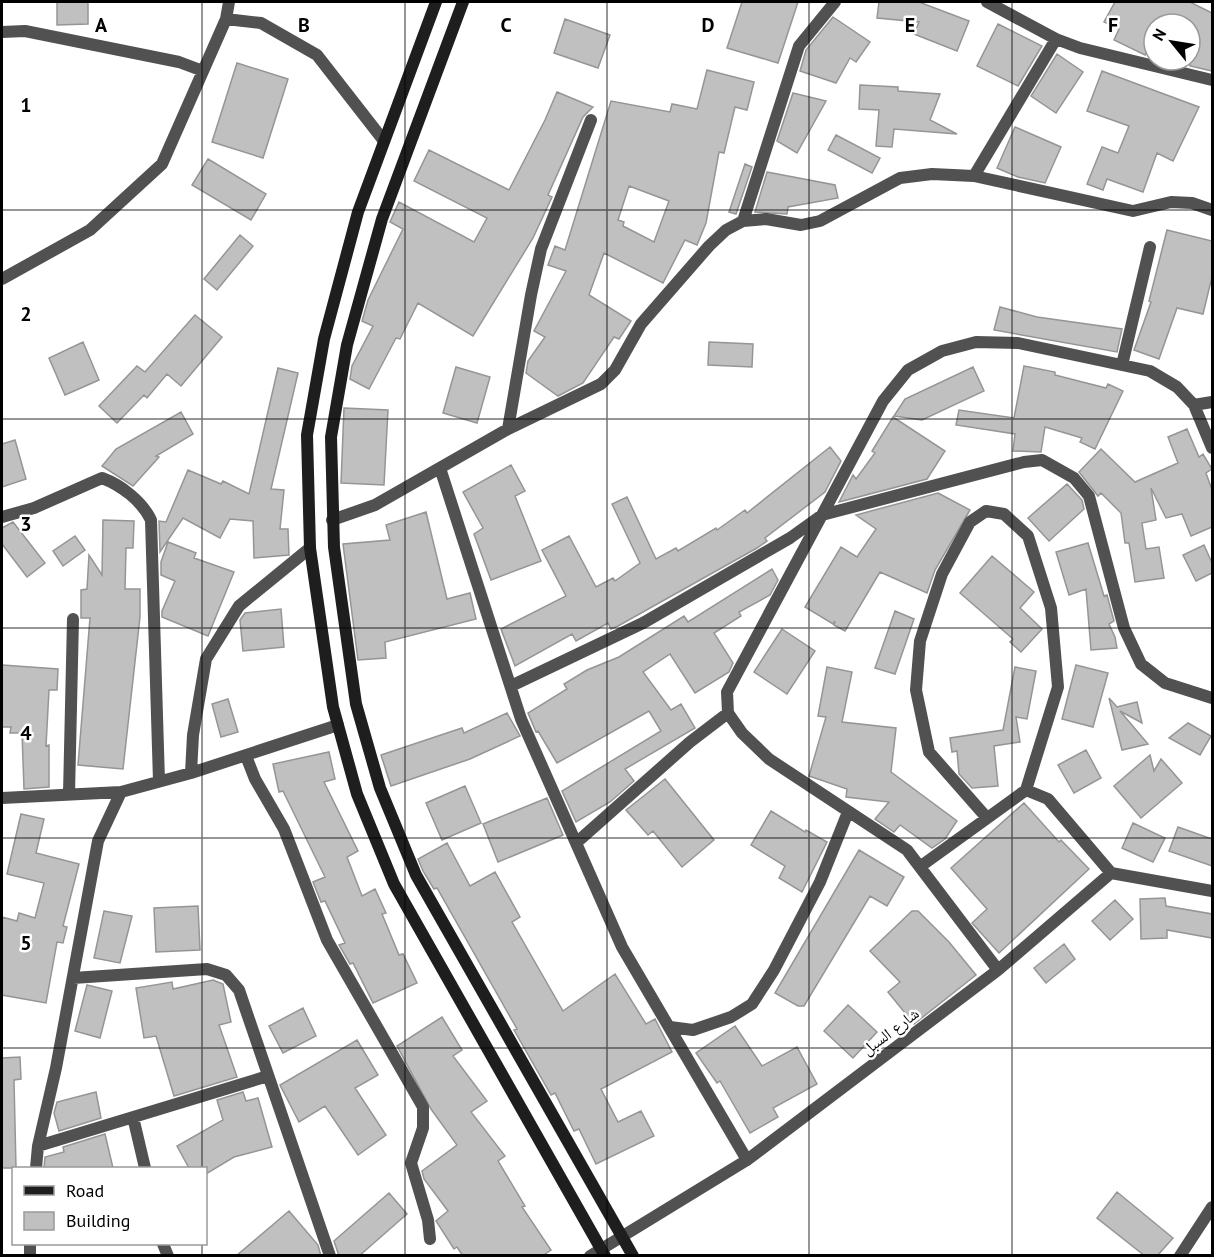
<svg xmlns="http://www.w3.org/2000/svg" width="1214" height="1257" font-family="'PT Sans','Noto Naskh Arabic',sans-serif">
	<rect width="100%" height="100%" fill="#fff"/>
	<!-- building -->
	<path fill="#c0c0c0" stroke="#959595" stroke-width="1.5" fill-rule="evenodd" d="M57,2H88V24L57,25Z
		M742,2H798L778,63L727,48Z
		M879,2H919L969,21L957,51L914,34L919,22L877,18Z
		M1115,2H1190L1212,13V71L1190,66V24H1154V38L1145,55L1114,40L1119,29L1104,22Z
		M833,17L870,42L856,62L850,58L836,83L800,71L806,50Z
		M565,19L610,35L598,68L554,53Z
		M998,24L1042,46L1018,86L977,66Z
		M1057,54L1083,72L1056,113L1031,96Z
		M237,63L288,79L263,158L212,142Z
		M707,70L754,82L747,110L735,107L724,153L719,152L706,223L697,245L685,240L663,283L604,253L589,295L631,321L619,339L614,337L583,383L558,396L526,373L528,361L545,337L534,331L566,271L548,265L555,246L565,250L611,101L670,112L672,104L697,109ZM629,186L669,201L654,242L623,226L624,222L618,220Z
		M1102,71L1199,107L1173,161L1157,153L1143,192L1107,179L1103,190L1087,184L1102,147L1118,153L1129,126L1087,111Z
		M860,85L898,87V91L940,94L930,120L957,134L894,129L892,147L876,146L879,110L859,109Z
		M557,92L593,107L583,117L548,195L552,197L533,238L473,336L418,303L400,339L396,338L369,389L350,379L352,366L373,326L362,321L368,300L403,229L390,222L399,202L474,242L487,218L414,181L429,150L509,190L545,120Z
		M793,93L826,101L797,153L777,141Z
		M1015,127L1061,147L1045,183L1018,177L997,168Z
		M836,135L880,158L872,173L828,150Z
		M208,159L266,194L251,220L192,185Z
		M745,164L752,167L736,214L729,212Z
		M767,172L835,185L838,198L788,207L787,214L755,212Z
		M1167,230L1212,241V277L1203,314L1177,308L1159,359L1134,350L1151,302L1149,301Z
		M240,235L253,246L217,290L204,279Z
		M1000,307L1037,317L1122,329L1117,352L994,330Z
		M195,315L222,337L181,386L167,374L147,398L144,395L117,423L99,406L137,366L145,372Z
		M83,342L99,380L65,395L49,358Z
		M709,342L753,344L752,367L708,365Z
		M1024,366L1055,372V375L1106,388L1108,384L1123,391L1095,449L1080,442L1082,438L1045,427L1041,452L1013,451L1015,434L956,425L959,410L1014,418Z
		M456,367L490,377L477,423L443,413Z
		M973,367L984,391L922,420L894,416L905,399Z
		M278,368L298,373L271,489L284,490L280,529H288L289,555L254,558L253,521L230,519L220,538L183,518L160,552L159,521L166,522L188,470L221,484L223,481L249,494Z
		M344,408L388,410L384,485L341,483Z
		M181,412L193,434L156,456L159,457L133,486L102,466L116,449Z
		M893,417L945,451L927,479L839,502L853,475L856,479L875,453L872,451Z
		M1187,429L1199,457L1203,454L1212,469L1206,473L1212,490V527L1191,536L1182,514L1166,518L1151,488L1156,520L1142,523L1146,549L1159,547L1164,578L1135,582L1129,543H1125L1121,513L1101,493L1098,496L1079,472L1101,449L1135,482L1178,463L1168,437Z
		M15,440L26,479L2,487V444Z
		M830,447L841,461L825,492L765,538L767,541L757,548L618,626L611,629L608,623L576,641L572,634L515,666L501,629L566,596L542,550L569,536L596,587L613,578L615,581L640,563L612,504L627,497L656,559L676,548L678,551L716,528L717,530L745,510L747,513Z
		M511,465L525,491L515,496L541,561L491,580L474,534L483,528L463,492Z
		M1067,484L1082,500L1084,509L1049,541L1028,518Z
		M938,493L970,510L935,570L927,593L880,572L845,631L834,625L835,621L833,624L805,607L841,547L857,557L876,529L856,515Z
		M426,512L447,599L470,593L476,619L385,642L386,658L358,660L343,544L390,540L386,525Z
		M103,520L134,521L133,548H126L125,589H140V617L123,769L78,765L90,618H81V590L87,589L89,555L102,575Z
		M13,522L45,563L27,577L2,544V528Z
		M75,536L85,550L63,566L53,551Z
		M168,542L196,553L194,558L234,572L208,636L162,617V611L175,581L161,575V562Z
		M1088,543L1104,596L1107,595L1114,621L1109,624L1115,637L1117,648L1091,650L1086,589L1069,595L1056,552Z
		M1204,545L1212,563V573L1196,581L1183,555Z
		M992,556L1034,592L1020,608L1042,629L1021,652L1010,642L1013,639L960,593Z
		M772,569L778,580L770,595L739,612L741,616L714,633L733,663L729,672L695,693L670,654L643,672L671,710L681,704L695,728L625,769L634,781L610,802L576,822L562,791L661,731L649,711L557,763L538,731L536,732L528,713L567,689L564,684L587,670L619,657L684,616L688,622Z
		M281,609L284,647L243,651L240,620L245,613Z
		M895,611L914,619L895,674L875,668Z
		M782,629L815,651L787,694L754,672Z
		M2,665L58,669L57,690H49L46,746L49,745V787L24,789L22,733H10L11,727H2Z
		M1076,665L1108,673L1093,727L1062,719Z
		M827,667L852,672L842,722L896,728L891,772L957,821L945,839L932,848L900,825L894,832L875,819L889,802L846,797L847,789L809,776L826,717L818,716Z
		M1015,667L1036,671L1027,719L1016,717L1020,742L994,746L998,786L972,788L959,774L957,751L952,752L950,738L1003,730Z
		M1109,698L1117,707L1137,702L1142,723L1120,711L1148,744L1122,750Z
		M228,699L238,732L221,737L212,704Z
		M507,713L520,736L470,759L391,786L381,755L462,728L464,733Z
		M1188,723L1211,736L1200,755L1169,738Z
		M1086,750L1101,778L1074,793L1058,765Z
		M329,752L335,779L324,782L358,851L347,857L362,896L375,889L386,913L382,914L399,955L403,954L417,983L373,1003L353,963L350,964L339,945L345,943L325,901L321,902L313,882L325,877L283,791L279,792L273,764Z
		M1150,755L1154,771L1161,759L1182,783L1141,818L1114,786Z
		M665,779L714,840L682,867L653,831L648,835L626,810Z
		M465,786L481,823L442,840L426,803Z
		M547,798L563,835L498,862L483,824Z
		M1024,803L1059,842L1061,840L1089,869L999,953L972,923L987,909L951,868Z
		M771,811L805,832L806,830L827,842L802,892L779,878L785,866L751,845Z
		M21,814L44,819L36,853L79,864L63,926L67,927L63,943L57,942L46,1003L2,995V917L17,921L19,913L35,918L44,883L7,874Z
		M1133,823L1165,838L1153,862L1122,848Z
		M1178,827L1212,839V866L1169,851Z
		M447,843L470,886L495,872L520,917L512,922L563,1011L615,974L646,1024L655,1019L672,1052L601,1089L618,1122L641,1111L654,1136L596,1164L579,1129L574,1131L555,1093L551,1095L514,1030L517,1029L437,888L434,889L423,871L418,859Z
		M859,850L904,877L887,906L870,896L804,1006H798L775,993Z
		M1165,898L1166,906L1212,914V938L1167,930V938L1141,939L1140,899Z
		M1115,900L1133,919L1110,940L1092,921Z
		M198,906L200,950L156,952L154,908Z
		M104,911L132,916L120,963L94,958Z
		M912,911H918L949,942L976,975L914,1024L888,992L900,982L870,951Z
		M1064,944L1075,959L1046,983L1034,968Z
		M213,980L223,984L231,1022L219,1025L237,1077L174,1096L156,1036L144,1038L136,988L172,982L173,989Z
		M87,985L112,991L100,1038L75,1031Z
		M848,1005L877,1032L853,1058L824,1031Z
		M303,1008L316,1036L283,1053L269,1026Z
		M442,1017L462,1050L453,1056L487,1101L471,1112L505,1156L498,1161L525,1206L522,1207L551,1250L542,1256H463L457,1247L454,1249L436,1221L448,1211L424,1179L422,1171L457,1145L431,1109L397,1046Z
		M735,1026L762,1066L797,1047L817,1084L773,1108L778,1117L750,1133L720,1081L717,1083L696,1053Z
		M357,1040L378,1075L355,1088L386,1135L358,1155L325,1106L299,1122L280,1085Z
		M20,1057L21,1079L14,1080L16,1168H2V1058Z
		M96,1092L101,1118L59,1131L54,1113L57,1102Z
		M243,1092L246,1101L258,1098L272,1147L234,1157L206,1174V1168H189L177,1146L223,1120L217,1100Z
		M105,1134L113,1168H44L45,1157L64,1152L63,1147Z
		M1117,1192L1173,1238L1157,1256H1145L1097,1218Z
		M389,1193L407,1214L359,1256H339L334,1241Z
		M289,1211L318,1245L321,1256H236Z"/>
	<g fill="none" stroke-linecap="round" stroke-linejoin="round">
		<!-- minor -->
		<path stroke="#515151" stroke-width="12" d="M987,2L1056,39L1080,48L1212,80
			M226,19L261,23L317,55L384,141
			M2,32L25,31L179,62L203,71
			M974,176L1056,39
			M743,221L799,46L835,2
			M2,279L90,230L162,164L226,19L229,2
			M1122,365L1150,247
			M1194,405L1212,402
			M508,429L531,295L541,249L591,120
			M440,468L521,719L576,843L690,742L728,713
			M2,517L34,508L102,478C121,485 142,501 151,520L159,781
			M332,520L375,505L508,429L601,384L615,370L641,324L709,246L726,230L743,221L766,219L801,225L820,221L900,178L932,174L974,176L1133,211L1171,202L1192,203L1212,210
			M511,686L643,623L790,538L822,515L883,401L908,370L942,351L976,342L1018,343L1150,371L1177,387L1194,405L1212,448
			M246,756L255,779L284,829L327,940L423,1107V1128L411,1163L428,1220L430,1239
			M191,773L193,735L206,659L239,606L310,548
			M69,794L73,619
			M2,798L121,792L191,773L338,725
			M987,818L929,752L916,690L920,641L942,574L970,522L986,511L1004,514L1028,536L1051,608L1058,687L1026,790
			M576,843L622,947L747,1160
			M921,866L1026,790L1048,799L1111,873
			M998,970L907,850L769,759L742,733L728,713L727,692L822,515L1024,462L1042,460L1074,478L1089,496L1124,628L1141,664L1165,683L1212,698
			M73,978L207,969L226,975L239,990L330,1256
			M670,1027L693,1030L731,1017L752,1004L774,970L820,882L848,812
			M133,1117L145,1168
			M38,1146L268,1076
			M36,1168L38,1146L56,1068L98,841L121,792
			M163,1244L168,1256
			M30,1256V1244
			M590,1256L747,1160L998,970L1111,873L1212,891
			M1180,1256L1212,1207"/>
		<!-- secondary -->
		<path stroke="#1e1e1e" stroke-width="12" d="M436,2L358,212L324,339L307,435L310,548L333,707L357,794L394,884L605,1256
			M463,2L382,219L347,345L331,437L334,547L356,704L380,788L416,875L633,1256"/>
	</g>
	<!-- grid -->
	<path fill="none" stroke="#000" stroke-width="1.5" stroke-opacity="0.55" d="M202,2V1168M405,2V1256M607,2V1256M809,2V1256M1012,2V1256M2,210H1212M2,419H1212M2,628H1212M2,838H1212M2,1048H1212M202,1244V1256"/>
	<g text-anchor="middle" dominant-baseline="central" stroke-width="5" stroke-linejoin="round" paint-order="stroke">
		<!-- street labels -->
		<g font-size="16" fill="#000" stroke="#fff">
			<text transform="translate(890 1031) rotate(-37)">شارع السبل</text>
		</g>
	</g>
	<g font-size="20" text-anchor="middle" font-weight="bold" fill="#000" stroke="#fff" stroke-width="5" stroke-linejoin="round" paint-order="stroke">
		<text x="101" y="32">A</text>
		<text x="304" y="32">B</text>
		<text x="506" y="32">C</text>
		<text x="708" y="32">D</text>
		<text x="910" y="32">E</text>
		<text x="1113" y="32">F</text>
		<text x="26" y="112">1</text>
		<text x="26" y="321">2</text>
		<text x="26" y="531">3</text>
		<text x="26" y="740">4</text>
		<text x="26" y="950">5</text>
	</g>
	<!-- border -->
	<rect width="1214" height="1257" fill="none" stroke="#000000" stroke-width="6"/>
	<!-- legend -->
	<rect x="12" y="1167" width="195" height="78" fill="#ffffff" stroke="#999999" stroke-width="1.5"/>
	<rect x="24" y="1186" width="30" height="9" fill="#1e1e1e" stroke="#999999" stroke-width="1.5"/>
	<text x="66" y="1197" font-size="18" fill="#000000">Road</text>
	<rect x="24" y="1212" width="30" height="18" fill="#c0c0c0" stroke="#999999" stroke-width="1.5"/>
	<text x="66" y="1227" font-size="18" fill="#000000">Building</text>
	<!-- north arrow -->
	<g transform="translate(1172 42) rotate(300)"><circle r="28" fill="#ffffff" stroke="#999999" stroke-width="1.5"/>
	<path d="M0-4.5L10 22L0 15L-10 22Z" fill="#000000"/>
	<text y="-9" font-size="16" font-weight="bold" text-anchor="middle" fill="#000000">N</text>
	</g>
</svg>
